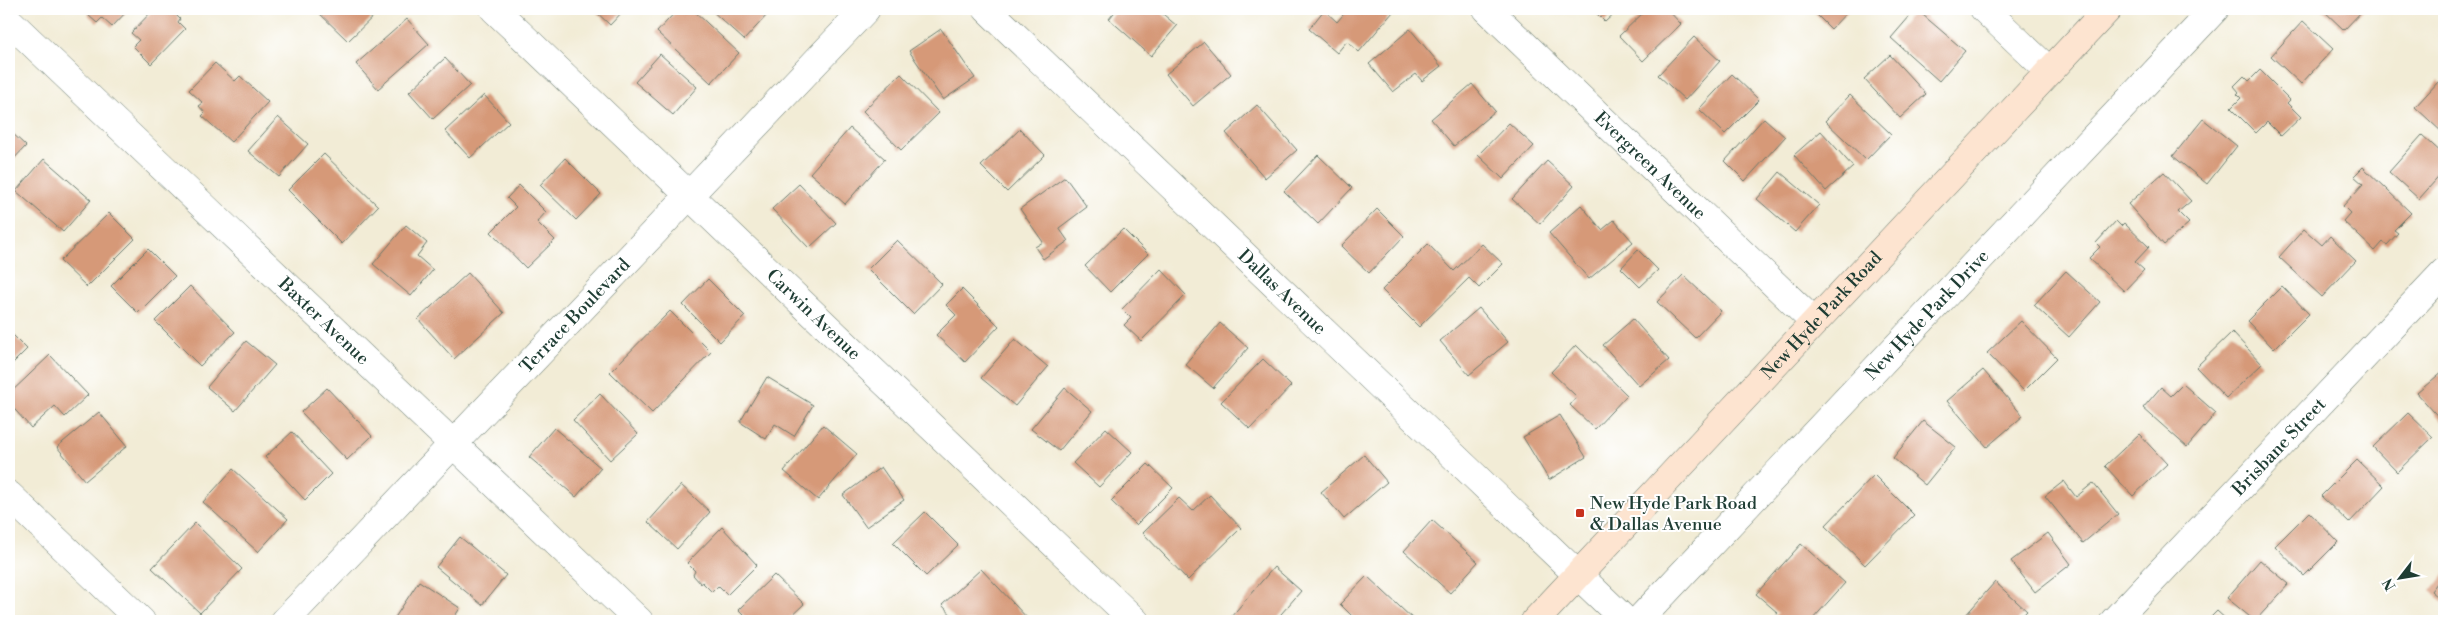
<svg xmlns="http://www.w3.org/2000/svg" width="2453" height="630" font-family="'Libre Bodoni',serif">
	<rect width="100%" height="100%" fill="#fff"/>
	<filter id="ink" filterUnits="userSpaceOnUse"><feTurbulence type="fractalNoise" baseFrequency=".02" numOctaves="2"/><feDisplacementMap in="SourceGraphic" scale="10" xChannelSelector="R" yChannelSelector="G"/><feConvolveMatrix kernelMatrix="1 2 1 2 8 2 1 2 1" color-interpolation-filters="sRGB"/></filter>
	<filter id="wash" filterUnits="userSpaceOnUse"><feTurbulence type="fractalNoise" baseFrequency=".0096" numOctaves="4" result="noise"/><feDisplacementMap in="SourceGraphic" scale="20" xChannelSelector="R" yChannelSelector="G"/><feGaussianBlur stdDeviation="1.12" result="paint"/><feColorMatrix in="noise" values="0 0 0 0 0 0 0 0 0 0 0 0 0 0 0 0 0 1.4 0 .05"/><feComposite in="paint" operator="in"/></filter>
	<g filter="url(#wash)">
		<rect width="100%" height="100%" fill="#f2ecd6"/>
		<g id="blocks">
			<!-- building -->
			<path fill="#d69978" d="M94,9H129L112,27L102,18L97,23L88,15Z
				M154,9H165L167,11L170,9L180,19L178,22L185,29L151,64L133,46L139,40L131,33Z
				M315,9H381L348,41Z
				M593,9H625L610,25Z
				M678,9H692L739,53L711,83L657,32Z
				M710,9H762L768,14L744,40Z
				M1117,9H1157L1177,26L1151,56L1109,19Z
				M1348,9H1389L1393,12L1359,52L1347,41L1337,53L1309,29L1324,10L1337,22Z
				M1592,9H1619L1605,22Z
				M1647,9H1667L1681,24L1643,61L1619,36Z
				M1811,9H1850L1831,29Z
				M1916,9L1965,51L1939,81L1891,38Z
				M2322,9H2364L2344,30Z
				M407,19L429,44L378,89L356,64Z
				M2303,21L2333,49L2301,84L2271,56Z
				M941,29L975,78L943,100L909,51Z
				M1410,29L1441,66L1422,81L1416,74L1393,92L1369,64Z
				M1694,37L1720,61L1685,100L1658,75Z
				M1204,42L1231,74L1193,106L1166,74Z
				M660,54L697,87L673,115L635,82Z
				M1890,55L1926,94L1900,118L1864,79Z
				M445,58L470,85L433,119L409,92Z
				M215,63L235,81L240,76L268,102L231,142L202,116L205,113L199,106L203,103L189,90Z
				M2260,70L2290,100L2287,103L2301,117L2281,136L2267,122L2256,133L2231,108L2241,98L2237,94L2239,92L2234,86L2244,76L2249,81Z
				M901,74L939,113L901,150L863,111Z
				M1732,74L1759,100L1725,134L1699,109Z
				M2439,81L2444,86V134L2415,107Z
				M1472,84L1495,111L1454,146L1431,119Z
				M484,95L509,122L470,158L445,131Z
				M1850,95L1891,134L1866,160L1825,121Z
				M1257,105L1297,150L1265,178L1226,133Z
				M278,117L308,144L279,177L248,151Z
				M1764,118L1785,137L1745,181L1725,161Z
				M2203,119L2237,146L2207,184L2173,156Z
				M1509,123L1534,146L1503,179L1478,155Z
				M850,128L885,159L845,204L810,173Z
				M1020,129L1045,155L1007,192L981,166Z
				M9,130L26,146L9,164Z
				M1821,131L1853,167L1826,191L1794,155Z
				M2422,135L2444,155V171L2419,199L2389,172Z
				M324,154L378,206L342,244L288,190Z
				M1318,155L1352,188L1318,224L1284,191Z
				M565,158L601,194L576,220L540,185Z
				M44,159L91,200L63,232L16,191Z
				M1547,161L1574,186L1540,224L1512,199Z
				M2363,167L2411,213L2394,230L2398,233L2387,245L2383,242L2375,251L2343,221L2350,213L2343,206L2363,184L2354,176Z
				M1780,172L1819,205L1795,232L1757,199Z
				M2164,172L2191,201L2178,212L2189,223L2164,245L2128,204Z
				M1065,177L1087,207L1059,228L1068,241L1043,259L1035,247L1043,242L1020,209Z
				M799,184L836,223L809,248L772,209Z
				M519,185L546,212L537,222L555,240L526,268L491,232L516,207L507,198Z
				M1581,205L1602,230L1614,220L1633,242L1589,279L1549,233Z
				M1377,209L1404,236L1369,273L1341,246Z
				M109,213L135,239L87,287L60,261Z
				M2116,221L2121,226L2124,223L2149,247L2135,262L2144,270L2124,291L2089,258L2100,247L2096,243Z
				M406,225L427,243L417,256L433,270L411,296L373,264Z
				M1123,229L1148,254L1110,292L1085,266Z
				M2304,229L2322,245L2330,236L2356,261L2322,297L2279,257Z
				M897,240L942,284L913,314L868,269Z
				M1428,244L1454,271L1482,244L1503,264L1479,288L1469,278L1419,327L1382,290Z
				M148,249L175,276L138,313L111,286Z
				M1638,250L1658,270L1640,287L1621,268Z
				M1161,269L1186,295L1141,341L1124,325L1131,318L1122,309Z
				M2066,271L2100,302L2069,337L2034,305Z
				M468,273L504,313L454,359L418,319Z
				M1683,275L1721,311L1695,338L1657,302Z
				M708,279L745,316L720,342L683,305Z
				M190,286L235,332L200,366L155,321Z
				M2282,286L2309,314L2274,349L2247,321Z
				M962,289L999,326L965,362L936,335L956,315L946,305Z
				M1479,308L1508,342L1469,375L1440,341Z
				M670,311L711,352L652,413L610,372Z
				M1633,319L1669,360L1639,386L1603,345Z
				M2021,321L2057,358L2024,391L1987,353Z
				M1220,323L1248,348L1213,388L1185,364Z
				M9,331L27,349L9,367Z
				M2232,332L2262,364L2226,398L2196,367Z
				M1015,339L1048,367L1015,406L981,378Z
				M246,341L275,365L235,411L207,387Z
				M1576,345L1627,395L1595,429L1570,405L1577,397L1551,372Z
				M50,355L88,395L65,417L55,406L31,428L9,403V394Z
				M1263,359L1291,386L1250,429L1221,402Z
				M1983,370L2023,416L1987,447L1947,401Z
				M2444,370V419L2442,421L2417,393Z
				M767,377L813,405L794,436L775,424L766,439L740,422Z
				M2183,384L2216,413L2187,447L2143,408L2161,387L2171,396Z
				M327,388L372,436L347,460L301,412Z
				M1065,388L1092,411L1059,451L1031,429Z
				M600,394L638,434L610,460L573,420Z
				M99,412L127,446L85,481L57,447Z
				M2408,413L2433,437L2397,472L2373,447Z
				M1560,415L1586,457L1549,480L1523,437Z
				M1923,421L1956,447L1925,485L1893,458Z
				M823,425L857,454L818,500L784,471Z
				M554,428L601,468L576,497L529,457Z
				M1106,428L1132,452L1099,487L1073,463Z
				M292,432L331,474L305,500L265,457Z
				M2139,434L2167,464L2133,496L2105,466Z
				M1364,455L1387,482L1344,519L1321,492Z
				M2357,460L2384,486L2349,523L2321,496Z
				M1148,464L1173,488L1136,525L1111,501Z
				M881,467L904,500L866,527L843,495Z
				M233,469L288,519L258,552L203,502Z
				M1874,475L1914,515L1865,565L1825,526Z
				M2064,481L2076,497L2093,483L2118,514L2083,543L2045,496Z
				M681,485L710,512L677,549L648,522Z
				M1210,495L1241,528L1188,580L1143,533L1179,498L1193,511Z
				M925,512L958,545L926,576L893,543Z
				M2309,512L2338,542L2304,576L2275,546Z
				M1432,520L1478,562L1450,593L1404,551Z
				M195,523L242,569L200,613L152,568Z
				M722,527L757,565L727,595L718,586L712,592L702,582L701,584L693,575L695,571L687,563Z
				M2048,533L2071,564L2035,592L2011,561Z
				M460,537L506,575L482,605L436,567Z
				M1801,544L1845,583L1811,621H1771L1778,613L1756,594Z
				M2260,560L2289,584L2255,621L2227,598Z
				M1274,567L1301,591L1275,621H1234L1230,618Z
				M981,569L1030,621H957L942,605Z
				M2444,574V602L2431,591Z
				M774,575L804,604L786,621H749L738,610Z
				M1367,576L1415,621H1357L1340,604Z
				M419,581L460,608L452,621L394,619Z
				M1995,582L2027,611L2017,621H1968L1964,617Z
				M2217,611L2228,621H2207Z"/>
		</g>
	</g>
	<g filter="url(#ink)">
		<use href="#blocks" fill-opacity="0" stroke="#697a6d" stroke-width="1"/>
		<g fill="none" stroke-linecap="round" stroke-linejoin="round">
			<defs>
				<g id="street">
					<path id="s1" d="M494,9L1135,621"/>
					<path id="s2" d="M987,9L1626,621"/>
					<path id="s3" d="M1487,9L1814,322"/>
					<path d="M1984,9L2049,71"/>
					<path id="s4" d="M9,21L639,621"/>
					<path d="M9,495L141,621"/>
					<path id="s5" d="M285,621L866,9"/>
					<path id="s6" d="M1638,621L2215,9"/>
					<path id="s7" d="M2114,621L2444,272"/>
				</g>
				<g id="secondary">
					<path id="s8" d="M1535,621L2108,9"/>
				</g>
			</defs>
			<!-- street casing -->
			<use href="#street" stroke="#697a6d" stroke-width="29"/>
			<!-- secondary casing -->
			<use href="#secondary" stroke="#697a6d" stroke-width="29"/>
			<!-- street -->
			<use href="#street" stroke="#fff" stroke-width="28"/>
			<!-- secondary -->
			<use href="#secondary" stroke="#fde4d0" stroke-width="28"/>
		</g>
	</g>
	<!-- markers -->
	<rect fill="#c8321e" stroke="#fff" stroke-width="2" x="1575" y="508" width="10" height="10" rx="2.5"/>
	<g text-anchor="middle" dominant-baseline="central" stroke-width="4" stroke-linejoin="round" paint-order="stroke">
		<!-- street labels -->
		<g font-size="18" fill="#1f3d34" stroke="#fff">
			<text stroke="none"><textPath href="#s3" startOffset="226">Evergreen Avenue</textPath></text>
			<text stroke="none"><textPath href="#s2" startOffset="409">Dallas Avenue</textPath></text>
			<text stroke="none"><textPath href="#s5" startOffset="421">Terrace Boulevard</textPath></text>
			<text stroke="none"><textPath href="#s1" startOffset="442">Carwin Avenue</textPath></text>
			<text stroke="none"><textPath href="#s8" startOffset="419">New Hyde Park Road</textPath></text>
			<text stroke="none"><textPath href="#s6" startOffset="421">New Hyde Park Drive</textPath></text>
			<text stroke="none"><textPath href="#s4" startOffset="435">Baxter Avenue</textPath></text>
			<text stroke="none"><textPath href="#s7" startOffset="240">Brisbane Street</textPath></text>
		</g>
		<!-- poi labels -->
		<g font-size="18" fill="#1f3d34" stroke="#fff" text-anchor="start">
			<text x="1590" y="503">New Hyde Park Road<tspan x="1590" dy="21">&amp; Dallas Avenue</tspan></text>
		</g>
	</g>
	<!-- margin -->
	<rect width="2453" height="630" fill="none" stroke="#fff" stroke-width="30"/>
	<!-- north arrow -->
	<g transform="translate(2400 578) rotate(239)" stroke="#ffffff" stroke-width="4" paint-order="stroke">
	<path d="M0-4L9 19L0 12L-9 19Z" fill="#1f3d34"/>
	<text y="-8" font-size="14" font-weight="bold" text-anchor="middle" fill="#1f3d34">N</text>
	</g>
</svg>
